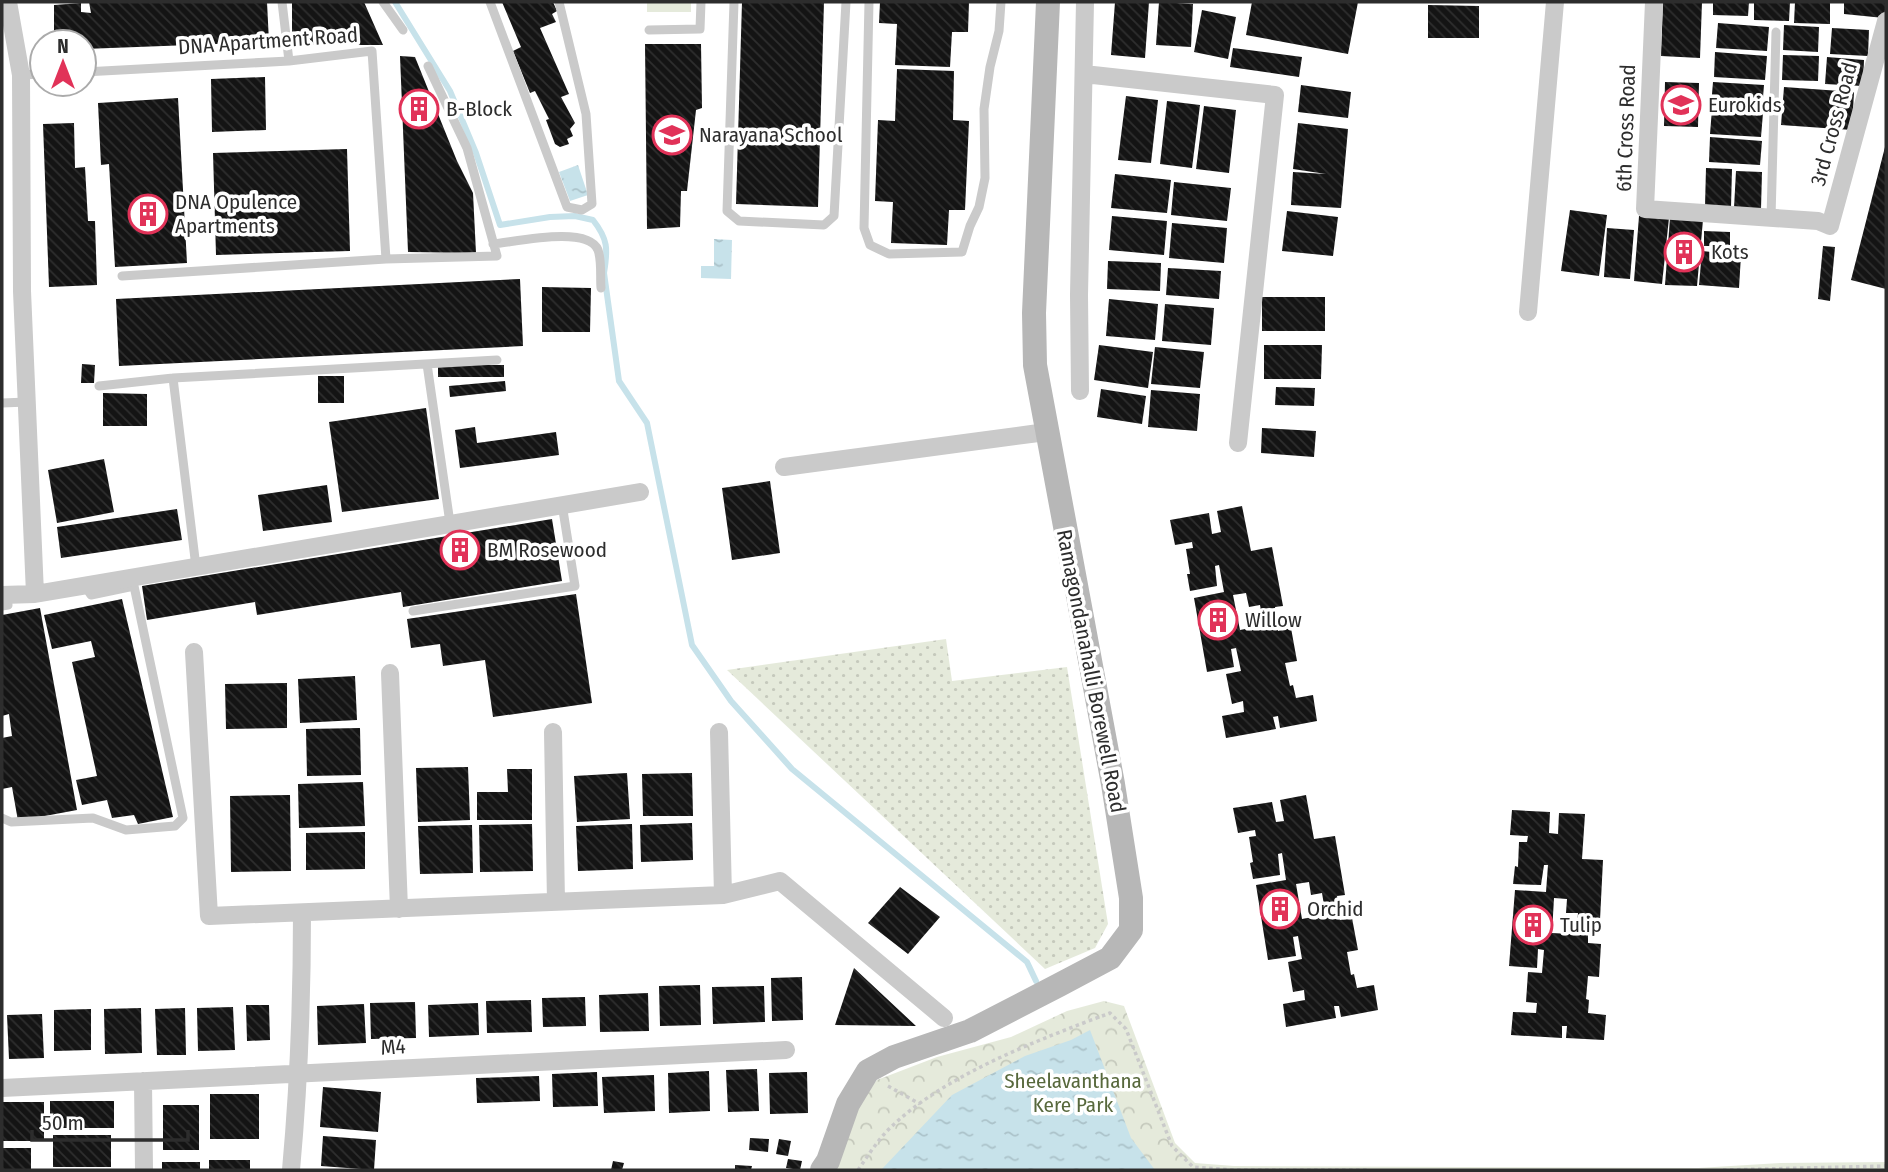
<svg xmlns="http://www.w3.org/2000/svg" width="1888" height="1172" font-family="'Fira Sans Condensed',sans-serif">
	<defs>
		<pattern id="grass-dots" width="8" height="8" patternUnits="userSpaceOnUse" patternTransform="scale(1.75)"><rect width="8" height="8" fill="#e5eadb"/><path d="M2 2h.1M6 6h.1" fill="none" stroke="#c5c9bc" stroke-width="1.8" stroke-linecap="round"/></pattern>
		<pattern id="park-crowns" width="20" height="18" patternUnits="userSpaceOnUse" patternTransform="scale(1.75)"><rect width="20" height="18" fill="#e5eadb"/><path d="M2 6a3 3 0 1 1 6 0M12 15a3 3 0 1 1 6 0" fill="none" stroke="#c5c9bc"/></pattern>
		<pattern id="water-ripples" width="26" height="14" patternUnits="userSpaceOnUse" patternTransform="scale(1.75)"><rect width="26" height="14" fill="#c7e2ea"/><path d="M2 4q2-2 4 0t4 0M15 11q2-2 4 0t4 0" fill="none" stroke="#abc2c9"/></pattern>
		<pattern id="building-back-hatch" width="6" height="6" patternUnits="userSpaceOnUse" patternTransform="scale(1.75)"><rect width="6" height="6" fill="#141414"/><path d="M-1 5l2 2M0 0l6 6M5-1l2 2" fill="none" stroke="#2e2e2e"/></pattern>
	</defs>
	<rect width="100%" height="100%" fill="#fff"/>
	<!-- grass -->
	<path fill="url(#grass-dots)" d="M946,639L952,681L1067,667L1108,924L1095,948L1045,969L727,670Z"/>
	<!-- park -->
	<path fill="url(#park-crowns)" d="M1104,1001L1124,1006L1175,1143L1195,1163L1234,1166L1698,1168L1780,1163L1886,1162V1170H833L859,1100L877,1080L937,1057L1011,1037L1067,1011Z"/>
	<!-- garden -->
	<path fill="#e5eadb" d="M647,2H691V12H647Z"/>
	<!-- water -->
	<path fill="url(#water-ripples)" d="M578,165L588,195L570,201L559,172Z
		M714,239L732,240L731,279L701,278V266H714Z
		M1090,1030L1131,1138L1155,1170H881L952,1095L1025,1056L1071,1040Z"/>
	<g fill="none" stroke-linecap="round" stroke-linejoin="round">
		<!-- stream -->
		<path stroke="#c7e2ea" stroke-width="6" d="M395,2L450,91L476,153L500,225L550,217L575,216L593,220C608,239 608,249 604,273L619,381L647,423L692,645L731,701L792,769L1027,962L1036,981"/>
	</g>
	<!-- building -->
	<path fill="url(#building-back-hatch)" d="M89,2H267L269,42L84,49V42H54V5L81,3V12L91,13Z
		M292,2H364L383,45H292Z
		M502,2H553L557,11L552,14L556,22L540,28L569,94L561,97L575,123L570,129L573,136L567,139L569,144L560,147L555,144L546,120L549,119L535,91L530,93L513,51L521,47Z
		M742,2H824L818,207L736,204Z
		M880,2H969L968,32H952L950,67L895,65L897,24L879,23Z
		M1115,2H1149L1145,58L1111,55Z
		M1159,2L1193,4L1191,47L1156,45Z
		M1252,2H1358L1348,54L1246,35Z
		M1663,2H1702L1700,58L1661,56Z
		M1713,2H1749L1748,16L1713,15Z
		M1754,2H1790L1789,21L1754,20Z
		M1795,2H1830V24L1794,23Z
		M1844,2H1886L1884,18L1844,14Z
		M1428,5L1479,6V38H1428Z
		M1202,10L1236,17L1228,59L1194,52Z
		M1718,23L1769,27L1767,51L1716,48Z
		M1784,25L1819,27L1818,52L1783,50Z
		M1832,28L1869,30L1868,56L1830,54Z
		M645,44H701L702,108L696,110L687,191H681L680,227L647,229Z
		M1233,48L1302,57L1299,77L1230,67Z
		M1715,52L1767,56L1765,80L1714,77Z
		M1783,55L1819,56L1818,81L1782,80Z
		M400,56L415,57L457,161L473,193L476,253L408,252Z
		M1827,57L1864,60L1863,86L1825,84Z
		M897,69L954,71L953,120L969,121L965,210H949L947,245L891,243L893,202L875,201L878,120L895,121Z
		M265,77L266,130L212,132L211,79Z
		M1665,82L1699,83L1698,127L1664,126Z
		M1713,82L1764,85L1762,110L1711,106Z
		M1301,85L1351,92L1348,118L1298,112Z
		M1784,87L1854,92L1852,130L1781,125Z
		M1126,96L1158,100L1151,163L1118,160Z
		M178,98L187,263L115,267L109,164L101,165L98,103Z
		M1167,101L1200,105L1192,168L1160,164Z
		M1204,106L1236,110L1229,173L1196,169Z
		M1712,109L1763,113L1761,137L1710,134Z
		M74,123L75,168L85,167L88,221H95L97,285L49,287L43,124Z
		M1298,123L1348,129L1341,208L1291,205L1293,172L1326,174L1293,169Z
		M1710,137L1762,141L1760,165L1709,162Z
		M1885,147H1886V289L1851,280Z
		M347,149L350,251L216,255L213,153Z
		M1706,168L1732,169L1731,207L1705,206Z
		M1736,171L1762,172L1761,209L1734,208Z
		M1115,174L1171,180L1167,213L1111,208Z
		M1174,182L1231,188L1227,221L1171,215Z
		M1570,210L1607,215L1599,276L1561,271Z
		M1287,211L1338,217L1333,256L1282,251Z
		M1112,216L1167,221L1164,255L1109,250Z
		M1639,216L1669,218L1662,284L1634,281Z
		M1670,218L1703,220L1697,286L1665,285Z
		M1172,223L1227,228L1224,263L1169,258Z
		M1607,228L1634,230L1630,279L1604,277Z
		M1704,231L1730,232V246H1704Z
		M1823,246L1835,247L1830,301L1818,299Z
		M1702,251L1741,255L1739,288L1699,285Z
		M1108,261L1161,263L1160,291L1107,289Z
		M1168,268L1221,271L1219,299L1166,295Z
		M520,279L523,346L119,366L116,299Z
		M542,287L591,288L590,332H542Z
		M1262,297H1325V331H1262Z
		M1109,299L1158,304L1155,340L1106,336Z
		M1165,304L1214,308L1211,345L1162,341Z
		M1099,345L1153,352L1148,388L1094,380Z
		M1264,345H1322L1321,379H1264Z
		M1155,347L1204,352L1200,388L1151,384Z
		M82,364L95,365L94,383H81Z
		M438,365H504V377H438Z
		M318,376H344V403H318Z
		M505,381L506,391L450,397L449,386Z
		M1276,387L1315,388L1314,406L1275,405Z
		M1101,389L1146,396L1142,424L1097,417Z
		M1151,390L1200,394L1197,431L1148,427Z
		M103,393L147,394V426H103Z
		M426,408L439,499L342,512L329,422Z
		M475,427L477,443L556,432L559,455L460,468L455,430Z
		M1262,428L1316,431L1314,457L1261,453Z
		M104,459L114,512L57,523L48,470Z
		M770,481L780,553L732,560L722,488Z
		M327,485L332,522L263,531L258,495Z
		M1242,506L1251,551L1272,547L1283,606L1275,607L1276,613L1262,616L1260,605L1249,607L1246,593L1233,595L1240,630L1276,623L1278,631L1291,628L1297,661L1285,663L1290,686L1293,685L1296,698L1313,695L1317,721L1280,728L1278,716L1273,717L1276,729L1226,738L1222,716L1244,712L1243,701L1232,704L1226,674L1241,671L1236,648L1231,649L1234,667L1207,672L1194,598L1224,592L1219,565L1215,566L1217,586L1190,591L1187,574H1190L1186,549L1193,548L1192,542L1175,545L1170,520L1209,513L1212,534L1221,532L1217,511Z
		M177,509L182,540L61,558L57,527Z
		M552,519L562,581L403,607L401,592L257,615L255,602L147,620L142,586Z
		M576,594L592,703L493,717L485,660L443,666L440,644L411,648L407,619Z
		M122,599L173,817L138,824L134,815L112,818L107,800L82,805L76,780L97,776L72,662L95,657L91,641L52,649L44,615Z
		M40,608L77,810L18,821L12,787L2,789V738L12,736L9,714L2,716V615Z
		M355,676L357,720L300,723L298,679Z
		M287,683V728L226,729L225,684Z
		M360,728L361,775L307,776L306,729Z
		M468,767L470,820L418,822L416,768Z
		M507,769H532V820H477V792H508Z
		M627,773L630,819L577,822L574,776Z
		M692,773L693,816H643L642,774Z
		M363,782L365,826L299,828L298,784Z
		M290,795L291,871L231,872L230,796Z
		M1306,795L1314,839L1335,836L1345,895L1337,896L1338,902L1324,905L1322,893L1311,895L1309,882L1296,884L1302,919L1338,912L1340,920L1352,918L1358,950L1347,952L1351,975L1354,974L1357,988L1374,985L1378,1010L1341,1017L1339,1006H1334L1336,1018L1286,1027L1283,1004L1305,1000L1304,990L1293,992L1288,962L1302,959L1298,936L1293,937L1296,956L1268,960L1256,885L1286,880L1282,853L1278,854L1280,875L1253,879L1250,863L1253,862L1249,837L1256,836L1255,830L1238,833L1233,808L1272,802L1276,822L1284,821L1280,800Z
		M1512,810L1550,812L1549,833L1558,834L1559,813L1585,814L1582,859L1603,860L1600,920H1591L1590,926L1577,925L1578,913H1566L1567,899L1554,898L1552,933L1588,935V943L1601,944L1599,977L1588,976L1586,999L1589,1000L1588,1013L1606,1015L1604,1040L1566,1038L1567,1026H1562V1038L1511,1035L1513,1012L1536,1013L1537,1003L1526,1002L1528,972L1542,973L1544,950L1538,949L1537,968L1509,966L1515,890L1546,892L1548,865H1544L1541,885L1513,884L1515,866L1518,867L1519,842H1527L1528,836L1510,835Z
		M692,823L693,860L641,862L640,825Z
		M532,824L533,871L480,872L479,825Z
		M632,824L633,869L578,871L576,826Z
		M472,825L473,873L420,874L418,826Z
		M365,832V869L306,870V833Z
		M900,887L940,917L908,954L868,923Z
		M854,968L916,1026L835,1025Z
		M802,977L803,1020L772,1021L771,978Z
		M700,985L701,1025L660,1026L659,986Z
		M764,986L765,1022L713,1024L712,987Z
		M648,993L649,1031L600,1032L599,995Z
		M585,997L586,1026L543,1027L542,998Z
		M531,1000L532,1032L487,1033L486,1001Z
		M415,1002L416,1038L371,1039L370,1003Z
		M478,1003L479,1035L429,1037L428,1005Z
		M364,1004L366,1043L318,1045L317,1006Z
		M246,1005H269L270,1040L247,1041Z
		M233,1007L235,1050L198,1051L197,1008Z
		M141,1008L142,1053L105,1054L104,1009Z
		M185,1008L186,1055H157L155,1009Z
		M91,1009V1050L54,1051V1010Z
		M42,1014L44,1058L9,1059L7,1015Z
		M757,1069L759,1111L728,1112L726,1070Z
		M709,1071L710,1111L669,1113L668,1073Z
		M597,1072L598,1106L553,1107L552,1074Z
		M807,1072L808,1113L770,1114L769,1073Z
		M654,1075L655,1111L604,1113L602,1077Z
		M539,1076L540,1101L477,1103L476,1078Z
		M323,1087L381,1092L378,1132L320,1127Z
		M210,1094H259V1139H210Z
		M50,1101H114V1128H50Z
		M2,1102H44V1141H2Z
		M163,1105H199V1150H163Z
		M53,1135H111V1167H53Z
		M323,1136L376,1140L374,1170L321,1166Z
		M750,1138L769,1139L768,1152L749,1150Z
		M779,1139L791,1141L788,1156L776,1154Z
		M2,1148H31V1170H2Z
		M788,1159L802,1161L800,1170L786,1168Z
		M209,1160H250V1170H209Z
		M613,1161L624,1163L622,1170H611Z
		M162,1162H200V1170H162Z
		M735,1165L752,1166L751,1170H735Z"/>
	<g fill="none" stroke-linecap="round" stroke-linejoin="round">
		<!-- path -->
		<path stroke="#cacaca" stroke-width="3.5" stroke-dasharray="3.5 3.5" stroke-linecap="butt" d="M888,1086L920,1104
			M858,1170C867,1157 876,1143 887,1131C941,1076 1038,1040 1110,1013L1126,1029L1172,1146L1193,1167L1234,1170H1370
			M1723,1170L1886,1166"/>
		<!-- lane -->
		<path stroke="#cacaca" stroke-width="9" d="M282,2L289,61
			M383,2L403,30
			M490,2L567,207L582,210L592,204L586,114L559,2
			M734,2L727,211L739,221L824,225L834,216L846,2
			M869,2L864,228L870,245L889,254L962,252L970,226L979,207L985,178L984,109L990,67L999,31L1001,2
			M649,30L700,29L701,2
			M84,72L289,61L372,51L386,259
			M21,75L42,74
			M1771,218L1776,32
			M493,244C515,242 588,225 598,250C602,261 600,276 601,288
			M122,276L386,259L497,256L467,148L428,66
			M427,364L450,523
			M173,378L196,567
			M99,386L173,378L497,360
			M2,403L27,402
			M2,606L8,605L7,595
			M413,611L575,586L562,504
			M2,818L11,822L93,818L126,830L175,826L183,818L134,586L91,595L85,586"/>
		<!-- street -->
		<path stroke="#cacaca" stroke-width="18" d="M1654,2L1645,209L1818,221L1830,226L1886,21
			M1084,74L1275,95L1238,443
			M1528,312L1555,2
			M1080,391L1079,295L1085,2
			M784,467L1046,432
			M35,594L640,492
			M2,595L35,594L22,291L21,75L8,2
			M194,652L209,916L723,895L780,881L944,1018
			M390,673L399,909
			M553,732L556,902
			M719,732L723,895
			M143,1081L144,1170
			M2,1088L786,1050
			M291,1170C299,1083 302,1000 302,913"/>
		<!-- secondary -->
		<path stroke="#b7b7b7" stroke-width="24" d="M822,1170L828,1161L848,1104L868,1071L894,1057L970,1031L1059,985L1110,958L1131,930V898L1113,784L1035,365L1034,313L1048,2"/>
	</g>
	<!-- icons -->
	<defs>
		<symbol id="school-ring" viewBox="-11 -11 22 22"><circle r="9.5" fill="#fff" stroke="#e13258" stroke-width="1.5"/><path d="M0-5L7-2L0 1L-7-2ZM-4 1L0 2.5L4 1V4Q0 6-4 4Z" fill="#e13258"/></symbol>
		<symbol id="building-ring" viewBox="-11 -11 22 22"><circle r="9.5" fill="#fff" stroke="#e13258" stroke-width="1.5"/><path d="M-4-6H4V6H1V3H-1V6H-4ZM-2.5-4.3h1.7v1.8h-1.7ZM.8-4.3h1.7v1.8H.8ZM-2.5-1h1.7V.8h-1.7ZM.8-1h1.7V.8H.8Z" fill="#e13258"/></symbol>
	</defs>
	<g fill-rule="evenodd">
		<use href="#school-ring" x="1659" y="83" width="44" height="44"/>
		<use href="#building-ring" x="397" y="87" width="44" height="44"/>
		<use href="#school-ring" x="650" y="113" width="44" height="44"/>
		<use href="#building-ring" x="126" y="192" width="44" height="44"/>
		<use href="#building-ring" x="1662" y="230" width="44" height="44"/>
		<use href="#building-ring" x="438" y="528" width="44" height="44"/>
		<use href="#building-ring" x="1196" y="598" width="44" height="44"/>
		<use href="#building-ring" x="1258" y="887" width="44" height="44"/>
		<use href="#building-ring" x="1511" y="903" width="44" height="44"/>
	</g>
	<g text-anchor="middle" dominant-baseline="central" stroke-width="7" stroke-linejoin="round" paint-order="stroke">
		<!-- street labels -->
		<g font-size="21" fill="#2d2d2d" stroke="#fff">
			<text transform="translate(268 41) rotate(-4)">DNA Apartment Road</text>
			<text transform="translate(1834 124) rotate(-75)">3rd Cross Road</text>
			<text transform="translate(1626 128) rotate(-88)">6th Cross Road</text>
			<text transform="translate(1091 671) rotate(79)">Ramagondanahalli Borewell Road</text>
			<text transform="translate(393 1047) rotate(-3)">M4</text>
		</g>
		<!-- poi labels -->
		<g font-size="21" fill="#2d2d2d" stroke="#fff" text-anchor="start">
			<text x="1708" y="105">Eurokids</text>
			<text x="446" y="109">B-Block</text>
			<text x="699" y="135">Narayana School</text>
			<text x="175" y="202">DNA Opulence<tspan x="175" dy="24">Apartments</tspan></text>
			<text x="1711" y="252">Kots</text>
			<text x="487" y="550">BM Rosewood</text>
			<text x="1245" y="620">Willow</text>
			<text x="1307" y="909">Orchid</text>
			<text x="1560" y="925">Tulip</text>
		</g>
		<!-- park labels -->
		<g font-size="21" fill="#57683c" stroke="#fff">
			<text x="1073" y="1081">Sheelavanthana<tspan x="1073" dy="24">Kere Park</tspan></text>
		</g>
	</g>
	<!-- border -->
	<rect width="1888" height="1172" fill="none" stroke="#2d2d2d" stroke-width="7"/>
	<!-- north arrow -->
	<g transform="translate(63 63)"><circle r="33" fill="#ffffff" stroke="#ababab" stroke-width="2"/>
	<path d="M0-5L12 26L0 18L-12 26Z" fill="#e13258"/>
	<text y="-10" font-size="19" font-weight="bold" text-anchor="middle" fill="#2d2d2d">N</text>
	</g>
	<!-- scale -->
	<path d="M32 1130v10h156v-10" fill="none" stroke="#2d2d2d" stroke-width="3.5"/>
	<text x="42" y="1130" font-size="21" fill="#2d2d2d" stroke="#ffffff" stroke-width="5" paint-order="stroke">50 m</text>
</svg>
